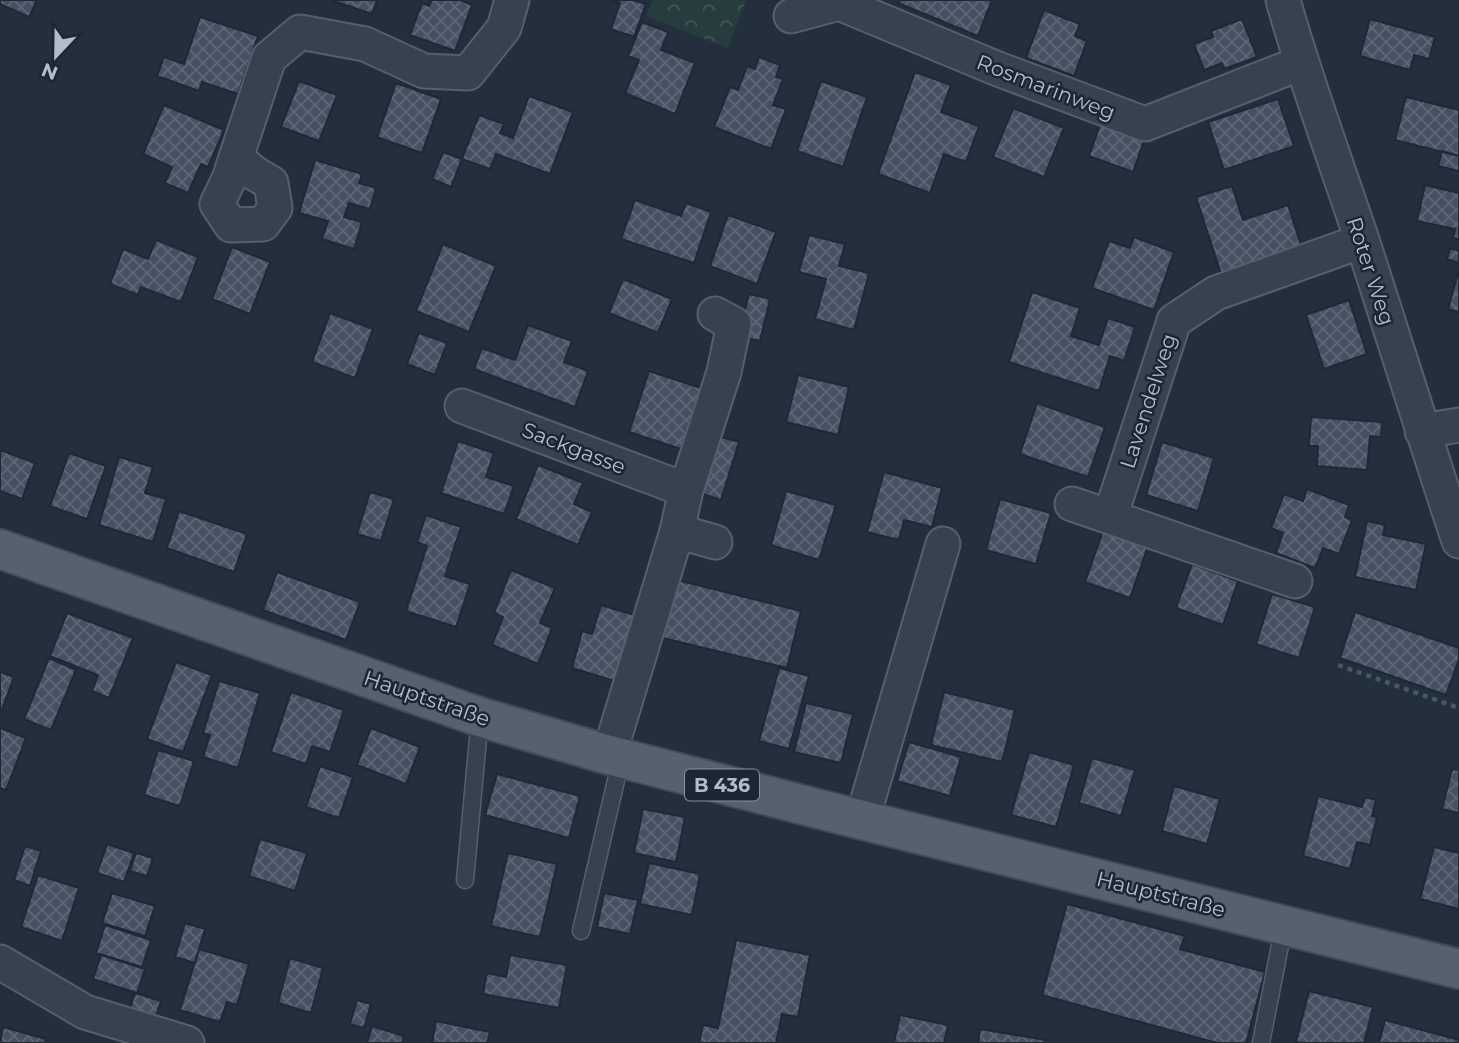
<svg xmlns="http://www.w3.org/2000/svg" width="1459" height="1043" font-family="Montserrat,sans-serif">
	<defs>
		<pattern id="park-crowns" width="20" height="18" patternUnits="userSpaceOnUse" patternTransform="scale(1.75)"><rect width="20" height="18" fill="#263c3f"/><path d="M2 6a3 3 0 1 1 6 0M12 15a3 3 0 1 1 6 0" fill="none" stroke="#435659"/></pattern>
		<pattern id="building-cross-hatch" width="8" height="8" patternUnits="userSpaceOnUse" patternTransform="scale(1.75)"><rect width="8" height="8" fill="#455162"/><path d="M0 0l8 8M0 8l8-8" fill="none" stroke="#5d6877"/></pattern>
	</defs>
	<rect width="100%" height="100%" fill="#242f3e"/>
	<!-- park -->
	<path fill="url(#park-crowns)" d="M653,0H746L728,48L646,16Z"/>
	<!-- building -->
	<path fill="url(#building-cross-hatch)" stroke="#1f2835" stroke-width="2" d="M0,0H37L29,17L0,4Z
		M331,0H377L372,14Z
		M432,0H460L472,5L455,51L410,35L422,3L429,6Z
		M613,0H633L646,4L634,37L611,29L620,3Z
		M900,0H992L978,36L898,3Z
		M1044,10L1080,24L1075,36L1087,41L1074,76L1026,58Z
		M200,17L258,36L238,94L202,82L199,91L157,76L164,57L184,64Z
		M1242,19L1257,57L1224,69L1222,63L1204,70L1194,44L1213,37L1211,31Z
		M1370,19L1435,37L1429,59L1414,55L1410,70L1360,56Z
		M642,22L668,32L661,50L695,63L675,114L625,93L639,60L628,56Z
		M759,57L780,65L776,77L783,79L773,105L786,109L771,149L714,127L730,87L738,90L747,66L755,69Z
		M915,72L951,85L941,112L979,126L966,162L944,154L930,193L878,174Z
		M299,81L337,95L319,141L281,127Z
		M821,81L867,97L843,167L797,151Z
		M396,83L441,99L422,153L377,137Z
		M529,96L573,112L550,174L496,154L490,169L462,159L479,115L504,124L500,133L513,138Z
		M1406,97L1459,110V156L1395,140Z
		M1278,99L1294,146L1224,170L1208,122Z
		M164,105L224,130L208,167L201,164L188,193L165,183L172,167L143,154Z
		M1013,108L1064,128L1044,177L993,157Z
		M1102,119L1146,135L1133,172L1089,156Z
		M1442,151L1459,156V171L1438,166Z
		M443,152L462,159L451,187L432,179Z
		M315,160L362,174L359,183L376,188L370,209L349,203L344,217L362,222L354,249L322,239L328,221L299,213Z
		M1425,185L1459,193V239L1453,238L1455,229L1417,221Z
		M1232,186L1243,220L1288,205L1302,248L1221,274L1196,197Z
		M635,200L681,216L686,203L711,212L694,263L621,239Z
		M728,215L776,232L757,284L710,266Z
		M809,235L845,244L839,266L869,273L854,330L815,319L826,279L799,272Z
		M1134,237L1174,252L1154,310L1092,288L1109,241L1130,248Z
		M156,240L198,257L181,302L141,287L138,295L110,284L123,249L148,259Z
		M443,244L496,266L469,332L416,311Z
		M232,247L270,262L250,314L212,299Z
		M1450,248L1459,251V263L1447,259Z
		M1458,273H1459V312L1448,309Z
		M623,279L672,299L658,333L609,313Z
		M1032,292L1080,308L1071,336L1099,345L1108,318L1135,327L1124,361L1110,356L1099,391L1009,362Z
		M749,294L770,299L760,341L738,336Z
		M1349,300L1367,354L1324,369L1306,315Z
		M330,313L373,329L355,378L312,362Z
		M528,325L572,341L564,362L588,371L575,407L474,369L482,348L515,360Z
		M419,333L447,343L435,375L407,364Z
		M649,371L701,388L681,449L629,432Z
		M798,375L849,387L838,435L786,422Z
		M1037,403L1105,427L1088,477L1020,454Z
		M1311,417L1382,422L1381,437L1370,436L1367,470L1317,466L1318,446H1309Z
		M714,435L739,442L721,500L697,492Z
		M458,441L494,453L486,477L514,486L504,514L441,493Z
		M1162,442L1214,458L1198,511L1146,495Z
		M0,450L35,463L22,499L0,491Z
		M69,453L106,466L87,519L50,506Z
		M119,457L153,467L145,493L166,499L153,542L99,525Z
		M538,465L583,483L574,504L592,512L578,545L516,519Z
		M884,472L942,488L932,527L904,520L899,540L867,532Z
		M1307,489L1349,505L1345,517L1352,520L1339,554L1323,548L1315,568L1276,553L1283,533L1271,528L1284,494L1303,501Z
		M786,491L836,505L819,560L771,545Z
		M370,492L394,499L381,541L357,534Z
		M1000,499L1051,513L1036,564L986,550Z
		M179,511L247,534L234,572L167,548Z
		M426,515L461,527L445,576L470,584L456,627L406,611L427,546L417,542Z
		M1367,521L1385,525L1383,535L1426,544L1416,590L1355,577Z
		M1103,531L1148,546L1130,598L1085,582Z
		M1192,564L1238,581L1223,625L1176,608Z
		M511,570L555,588L540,623L552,628L538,664L492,645L503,617L494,613Z
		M277,572L360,602L346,640L263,610Z
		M677,580L801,611L787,668L663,638Z
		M1272,594L1315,607L1299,658L1256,644Z
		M601,605L641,617L621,683L572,668L582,631L592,634Z
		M1355,612L1459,648V659L1446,695L1340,658Z
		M67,613L133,638L109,698L92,691L98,675L50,656Z
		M49,658L76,670L51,730L24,719Z
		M176,662L212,675L183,752L147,739Z
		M779,668L809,676L789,749L759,741Z
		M0,672L14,677L0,715Z
		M219,681L260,693L238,768L203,757L210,735L203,733Z
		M291,692L344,710L330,752L312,746L306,764L271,752Z
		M944,692L1015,710L1002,762L931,745Z
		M806,703L853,714L841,763L794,752Z
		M0,728L26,738L6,790L0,788Z
		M371,728L420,747L406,784L357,765Z
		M909,742L961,757L950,796L897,781Z
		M158,750L194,761L180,806L144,795Z
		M1029,752L1074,765L1056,827L1011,815Z
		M1092,758L1135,770L1121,816L1079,803Z
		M320,766L353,777L339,818L306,807Z
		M1452,769L1459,770V813L1442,809Z
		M497,774L580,796L569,838L485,815Z
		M1174,786L1220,799L1207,844L1162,831Z
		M1318,796L1362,807L1365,797L1376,800L1372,816L1377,817L1370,845L1357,842L1350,869L1303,856Z
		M643,809L685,817L676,862L634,853Z
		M260,839L307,853L295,891L249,876Z
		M107,844L134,853L124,882L97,873Z
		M25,846L41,851L30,886L14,880Z
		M1434,847L1459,853V909L1420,899Z
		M136,853L153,858L147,876L130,871Z
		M508,853L557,864L540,937L491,926Z
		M649,863L700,874L692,915L640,904Z
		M38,875L79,888L62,941L21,927Z
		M112,893L155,906L145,936L102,923Z
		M604,893L638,900L630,934L597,927Z
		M1067,904L1185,936L1180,949L1265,972L1246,1043H1217L1042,995Z
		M185,923L205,929L195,963L175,957Z
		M105,925L151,940L142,967L96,953Z
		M736,940L810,955L798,1017L782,1014L776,1043H699L703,1025L718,1028Z
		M199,949L249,964L237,1005L227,1002L220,1022L180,1010Z
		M101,955L145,969L137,993L93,979Z
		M510,955L567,965L559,1008L483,994L487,973L506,977Z
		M290,958L323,968L311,1013L278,1003Z
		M1309,991L1373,1007L1364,1043H1302L1296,1042Z
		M135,993L161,1001L155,1019L129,1011Z
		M357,1000L371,1004L364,1028L350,1024Z
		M900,1015L948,1025L944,1043H894Z
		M1385,1020L1459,1040V1043H1379Z
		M436,1021L490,1032L487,1043H432Z
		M372,1026L404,1036L402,1043H367Z
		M3,1027L46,1039L45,1043H0Z
		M980,1029L1045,1040L1044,1043H978Z"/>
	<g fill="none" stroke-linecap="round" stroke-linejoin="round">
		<defs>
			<path id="lane" d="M465,880L480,717
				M581,931L621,759
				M1261,1043L1284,925"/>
			<path id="street" d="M1283,0C1306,82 1336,162 1363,243C1395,342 1426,442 1459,541
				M791,16L839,3L998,69L1145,124L1301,63
				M236,157L254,173L271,183L275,208L263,224L231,225L217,204L229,179L269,58L300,32L365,44L424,71L468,73L504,28L512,0
				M462,406L686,490L677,531L609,755
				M1422,431L1459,425
				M686,490L724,372L734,324L715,314
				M1072,504L1110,517L1174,321L1216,293L1362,241
				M1110,517L1295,581
				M677,531L715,542
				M862,820L943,544
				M0,962L85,1012L187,1043"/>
			<path id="primary" d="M0,549L480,717L609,755L862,820L1459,969"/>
		</defs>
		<!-- lane casing -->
		<use href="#lane" stroke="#565f6c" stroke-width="19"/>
		<!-- street casing -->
		<use href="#street" stroke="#565f6c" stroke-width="37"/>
		<!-- primary casing -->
		<use href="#primary" stroke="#414a57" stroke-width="42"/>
		<!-- path -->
		<path stroke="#44595c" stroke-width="4.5" stroke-dasharray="5 5" stroke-linecap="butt" d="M1338,665L1459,708"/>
		<!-- lane -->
		<use href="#lane" stroke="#38414e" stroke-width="16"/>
		<!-- street -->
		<use href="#street" stroke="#38414e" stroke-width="33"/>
		<!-- primary -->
		<use href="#primary" stroke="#56606e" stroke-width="38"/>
	</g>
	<g text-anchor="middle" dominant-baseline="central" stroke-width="5" stroke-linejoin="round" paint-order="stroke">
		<!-- shield labels -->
		<rect fill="#1d2633" stroke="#878f9c" stroke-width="2" x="685" y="769.5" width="74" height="31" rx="5"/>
		<g font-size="19" font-weight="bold" fill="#b4bcc9">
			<text x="722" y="785">B 436</text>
		</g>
		<!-- street labels -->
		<g font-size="21" fill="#b4bcc9" stroke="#1d2633">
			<text transform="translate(1046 87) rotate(21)">Rosmarinweg</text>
			<text transform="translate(1371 271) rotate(72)">Roter Weg</text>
			<text transform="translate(1148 401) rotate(-72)">Lavendelweg</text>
			<text transform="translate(574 448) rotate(21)">Sackgasse</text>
			<text transform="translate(427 698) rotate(19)">Hauptstraße</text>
			<text transform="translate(1161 894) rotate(14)">Hauptstraße</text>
		</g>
	</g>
	<!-- north arrow -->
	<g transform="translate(56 56) rotate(202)" stroke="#1d2633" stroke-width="5" paint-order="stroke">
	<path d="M0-5L12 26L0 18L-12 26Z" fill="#b4bcc9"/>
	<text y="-10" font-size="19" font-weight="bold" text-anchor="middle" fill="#b4bcc9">N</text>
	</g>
</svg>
